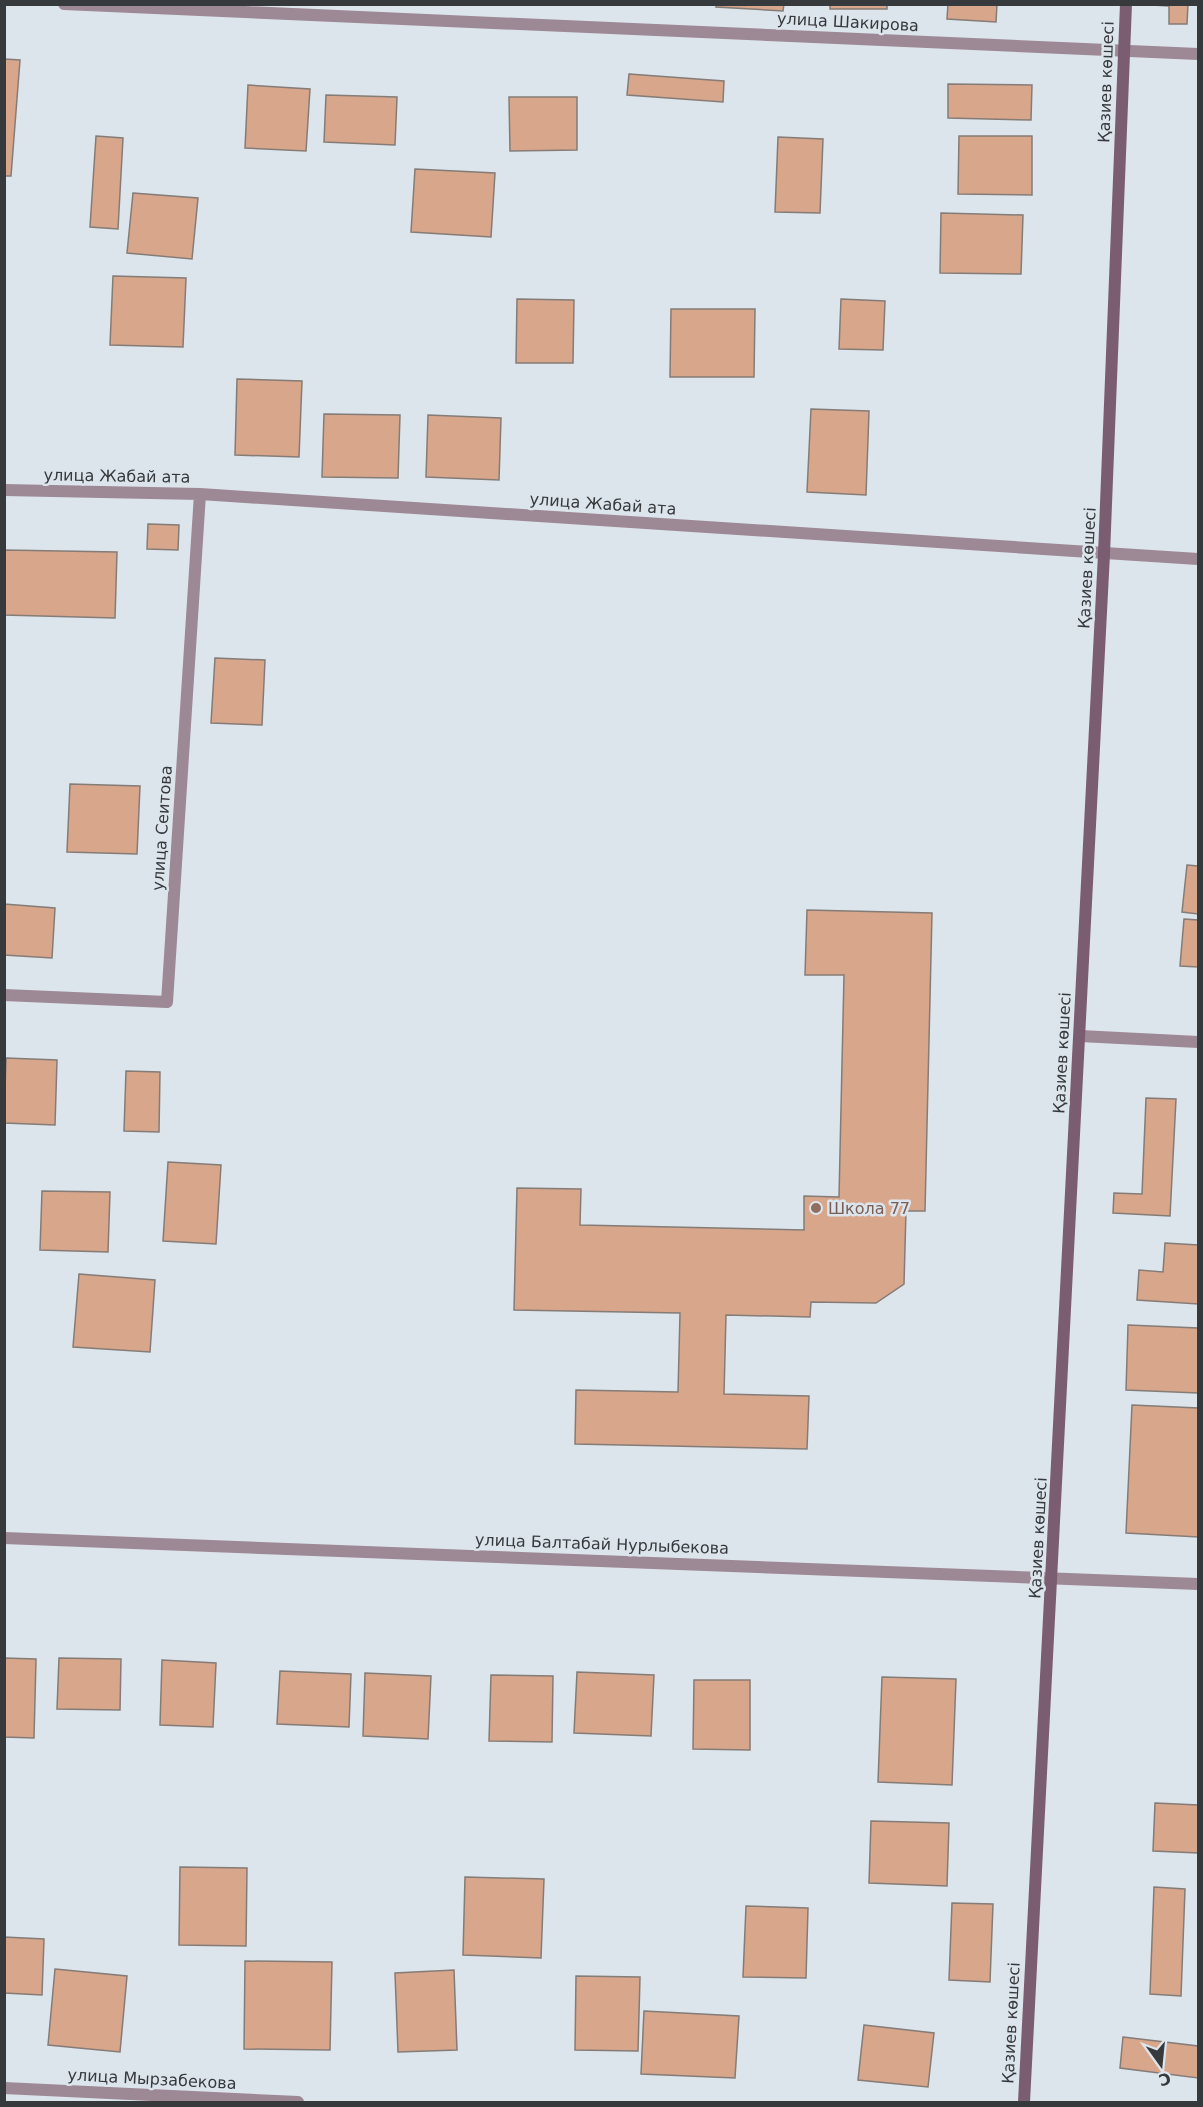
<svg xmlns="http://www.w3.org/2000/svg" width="1203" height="2107" font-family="'DejaVu Sans',sans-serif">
	<rect width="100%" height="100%" fill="#dce4ec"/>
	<!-- building -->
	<path fill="#d7a68b" stroke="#857c77" stroke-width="1.5" d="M717,4H784L783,11L716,7Z
		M830,4H887V9H830Z
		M948,4H997L996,22L947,19Z
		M1188,4L1187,24H1169V6L1152,5Z
		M4,59L20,60L11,176H4Z
		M629,74L724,81L723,102L627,95Z
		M948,84L1032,85L1031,120L948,118Z
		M248,85L310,89L306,151L245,148Z
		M326,95L397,97L395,145L324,142Z
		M509,97H577V150L510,151Z
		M96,136L123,138L118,229L90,227Z
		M959,136H1032V195L958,194Z
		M778,137L823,139L820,213L775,212Z
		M415,169L495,173L491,237L411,232Z
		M133,193L198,198L192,259L127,253Z
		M941,213L1023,215L1021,274L940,273Z
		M113,276L186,278L183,347L110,345Z
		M517,299L574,300L573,363H516Z
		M841,299L885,301L883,350L839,349Z
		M671,309H755L754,377H670Z
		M237,379L302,381L299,457L235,455Z
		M811,409L869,411L866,495L807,492Z
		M324,414L400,415L398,478L322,477Z
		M428,415L501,418L499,480L426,477Z
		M148,524L179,525L178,550L147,549Z
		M4,550L117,552L115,618L4,615Z
		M215,658L265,660L262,725L211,723Z
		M70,784L140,786L137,854L67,852Z
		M1187,865L1198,866V914L1182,912Z
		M4,904L55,908L52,958L4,955Z
		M807,910L932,913L925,1211H906L904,1284L876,1303L811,1302L810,1317L726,1315L724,1394L809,1396L807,1449L575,1444L576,1390L678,1392L680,1313L514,1310L517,1188L581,1189L580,1225L804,1230V1196L839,1197L844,975H805Z
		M1184,919L1198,920V967L1180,966Z
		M6,1058L57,1060L55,1125L4,1123Z
		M126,1071L160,1072L159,1132L124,1131Z
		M1146,1098L1176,1099L1170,1216L1113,1213L1114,1193L1142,1194Z
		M168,1162L221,1165L216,1244L163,1241Z
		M42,1191L110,1192L108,1252L40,1250Z
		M1165,1243L1198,1245V1304L1137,1300L1139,1270L1163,1272Z
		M79,1274L155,1280L150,1352L73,1347Z
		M1128,1325L1198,1328V1393L1126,1390Z
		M1132,1405L1198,1408V1537L1126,1533Z
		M4,1658L36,1659L34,1738L4,1737Z
		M59,1658L121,1659L120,1710L57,1709Z
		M162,1660L216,1663L213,1727L160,1725Z
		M280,1671L351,1674L349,1727L277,1724Z
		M577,1672L654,1675L651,1736L574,1733Z
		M365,1673L431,1676L428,1739L363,1736Z
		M491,1675L553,1676L552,1742L489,1741Z
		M882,1677L956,1679L952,1785L878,1782Z
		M694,1680H750V1750L693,1749Z
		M1155,1803L1198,1805V1853L1153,1851Z
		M871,1821L949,1823L947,1886L869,1883Z
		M180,1867L247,1868L246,1946L179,1945Z
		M465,1877L544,1879L541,1958L463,1955Z
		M1154,1887L1185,1889L1181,1996L1150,1994Z
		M952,1903L993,1904L990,1982L949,1980Z
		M746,1906L808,1908L806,1978L743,1977Z
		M4,1937L44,1939L42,1995L4,1993Z
		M245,1961L332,1962L330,2050L244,2049Z
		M55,1969L127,1976L120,2052L48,2045Z
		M454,1970L457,2050L398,2052L395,1973Z
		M576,1976L640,1977L638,2051L575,2050Z
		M644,2011L739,2016L735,2078L641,2074Z
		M864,2025L934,2033L928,2087L858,2080Z
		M1123,2037L1198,2046V2078L1120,2068Z"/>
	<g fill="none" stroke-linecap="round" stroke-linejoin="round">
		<!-- street -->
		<path stroke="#9d8895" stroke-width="12" d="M64,4L1198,54
			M4,490L200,494L1198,559
			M4,995L167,1002L200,494
			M1080,1036L1198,1042
			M4,1538L1198,1584
			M4,2088L298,2102"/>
		<!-- secondary -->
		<path stroke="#7a5d70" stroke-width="12" d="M1024,2102L1104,554L1126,4"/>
	</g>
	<!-- markers -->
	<circle fill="#8d6e63" stroke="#dce4ec" stroke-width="2" cx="816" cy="1208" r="6"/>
	<g text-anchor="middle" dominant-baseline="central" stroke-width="5" stroke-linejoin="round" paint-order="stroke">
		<!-- street labels -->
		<g font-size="16" fill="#373a3d" stroke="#dce4ec">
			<text transform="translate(848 22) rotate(3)">улица Шакирова</text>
			<text transform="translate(1106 82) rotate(-88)">Қазиев көшесі</text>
			<text transform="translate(117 476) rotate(1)">улица Жабай ата</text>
			<text transform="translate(603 504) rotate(4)">улица Жабай ата</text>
			<text transform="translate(1087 568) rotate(-87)">Қазиев көшесі</text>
			<text transform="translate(162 828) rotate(-86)">улица Сеитова</text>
			<text transform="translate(1062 1053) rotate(-87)">Қазиев көшесі</text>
			<text transform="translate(1038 1538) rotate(-87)">Қазиев көшесі</text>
			<text transform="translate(602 1544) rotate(2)">улица Балтабай Нурлыбекова</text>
			<text transform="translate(1011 2023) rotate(-87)">Қазиев көшесі</text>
			<text transform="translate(152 2079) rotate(3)">улица Мырзабекова</text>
		</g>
		<!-- education labels -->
		<g font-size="16" fill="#785e54" stroke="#dce4ec" text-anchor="start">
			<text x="828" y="1208">Школа 77</text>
		</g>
	</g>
	<!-- border -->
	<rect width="1203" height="2107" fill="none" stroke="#373a3d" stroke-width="12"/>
	<!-- north arrow -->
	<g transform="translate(1161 2065) rotate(165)" stroke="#dce4ec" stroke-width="4.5" paint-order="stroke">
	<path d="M0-4.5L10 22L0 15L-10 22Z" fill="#373a3d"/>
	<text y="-9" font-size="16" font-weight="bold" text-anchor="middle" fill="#373a3d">С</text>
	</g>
</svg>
